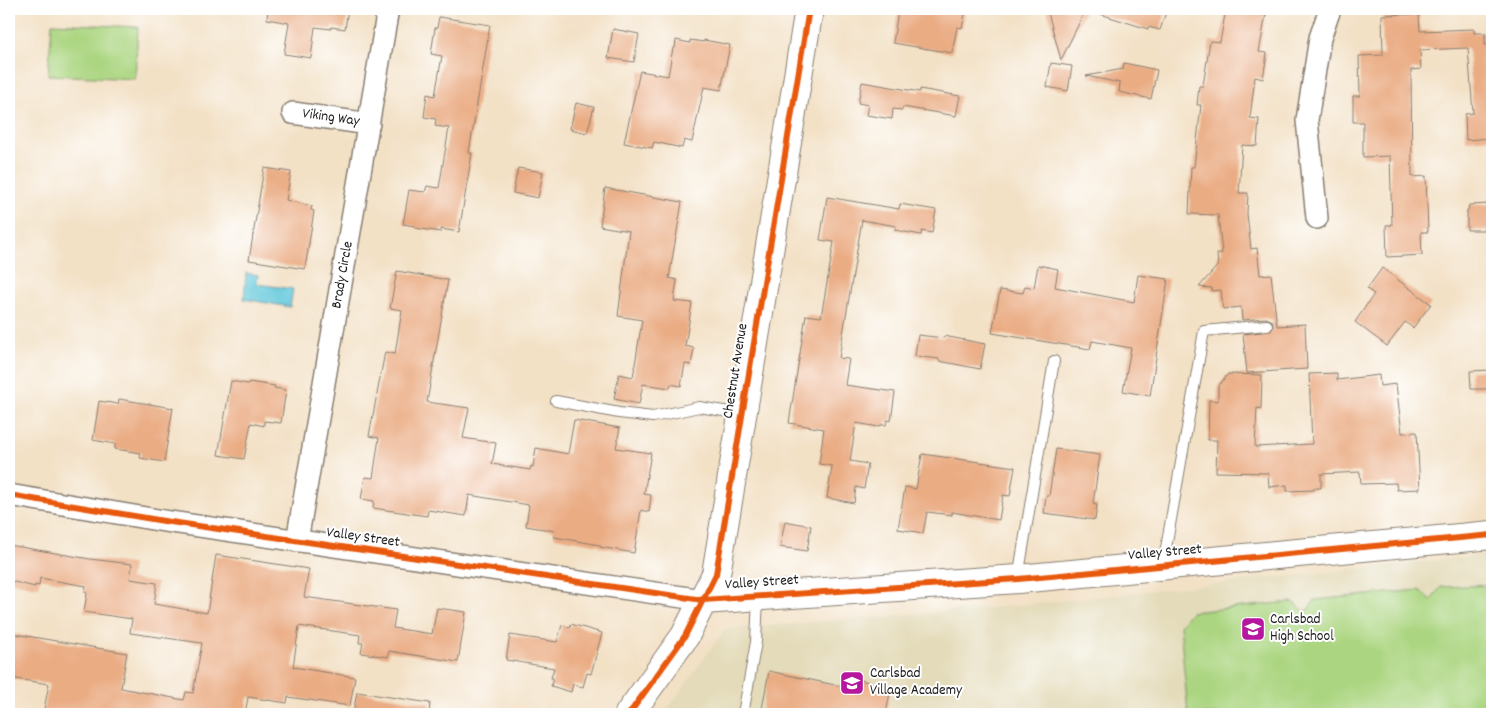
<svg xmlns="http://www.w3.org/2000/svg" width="1501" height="723" font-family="Dekko,sans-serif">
	<rect width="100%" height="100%" fill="#fff"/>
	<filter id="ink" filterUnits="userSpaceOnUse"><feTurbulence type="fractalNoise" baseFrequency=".02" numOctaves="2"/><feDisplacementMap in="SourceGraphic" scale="10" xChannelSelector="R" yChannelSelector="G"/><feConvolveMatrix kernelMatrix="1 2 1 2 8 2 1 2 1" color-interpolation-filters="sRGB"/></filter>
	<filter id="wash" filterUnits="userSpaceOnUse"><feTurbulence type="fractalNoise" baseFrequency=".0096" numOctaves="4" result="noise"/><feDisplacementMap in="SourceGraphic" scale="20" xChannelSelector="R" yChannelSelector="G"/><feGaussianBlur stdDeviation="1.12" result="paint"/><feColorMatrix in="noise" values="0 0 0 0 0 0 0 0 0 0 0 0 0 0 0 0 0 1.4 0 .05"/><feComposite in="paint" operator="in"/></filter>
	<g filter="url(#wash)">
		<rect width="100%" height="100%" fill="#f3e1c6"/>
		<!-- built -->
		<path fill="#e4dbba" d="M1492,554V714H664L725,629L1011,606Z"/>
		<!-- green -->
		<path fill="#abd580" stroke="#64784e" d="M52,23L138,27L135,79L48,75Z
			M1492,585V714H1188L1180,625L1191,612L1292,602L1306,612L1315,600L1419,590L1431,600L1441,587Z"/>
		<!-- water -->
		<path fill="#5dc6d9" stroke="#3c717a" d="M246,273L258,275L257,284L293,289L290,307L244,299Z"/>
		<g id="blocks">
			<!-- building -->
			<path fill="#eaac83" d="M268,9H348L345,29L331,27V29L315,27L311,58L284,54L289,23L267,19Z
				M909,9H966L962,28L957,27L952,53L893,43L898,11L909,12Z
				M1047,9H1086L1061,60Z
				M1097,9H1167L1160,30L1148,27V29L1097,13Z
				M1226,9H1267L1259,52L1267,53L1263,79L1255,77L1250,118L1259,119L1257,146L1242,145L1239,193H1248L1247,214L1251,249L1257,248L1260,275L1271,274L1277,326L1305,324L1307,369L1247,373L1243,334L1271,331L1273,327V321L1266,318L1242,320L1241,307L1223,309L1221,290L1212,291V288L1199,287L1218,265L1217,254L1222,253L1218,215L1189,214L1191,167H1194L1201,105H1197L1199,86H1203L1210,41L1220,42Z
				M1419,14L1420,31L1474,29V33H1485V45H1492V138L1466,140L1465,114L1473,113L1468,48L1420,50L1421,69L1411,70L1412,177L1426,176L1428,232H1421L1422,255L1387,257L1386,225H1392L1390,156L1363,157V122H1353V96H1360L1359,56L1383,55L1382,15Z
				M439,17L490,25L469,153H472L459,232L441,229V232L415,228V226L403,224L409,190L425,192L427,186L439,188L449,128L435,126L436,119L424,117L427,94L435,96L442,56L431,54L435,28H437Z
				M613,29L639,34L634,62L608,58Z
				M676,40L690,43V40L704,42V40L730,45L721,90L704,87L692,142L684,140L682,148L654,142L652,148L624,143L640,71L668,76L673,48H675Z
				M1051,63L1072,66L1068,91L1047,87Z
				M1124,63L1157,70L1151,99L1119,92L1120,83L1086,76L1123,69Z
				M862,82L920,92V89L960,96L956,116L903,107L902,110L893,109L892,119L866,115L868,105L858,103Z
				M576,103L594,107L587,133L570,129Z
				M264,168L291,172L286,200L312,206L311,210L314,211L305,269L249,260Z
				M518,168L543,172L538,198L513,193Z
				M605,188L682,202L669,278L677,280L674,301L692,303L685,346L694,348L691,365L685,364L681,386L671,384L670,388L643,384L639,404L614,399L619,374L633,377L642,320L618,316L629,231L600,226Z
				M827,197L899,209L900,204L936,210L932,233L922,231L921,235L895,230L896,226L862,220L839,358L849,359L845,385L895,392L891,421L887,420L886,425H880L879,427L856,423L850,461L868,464L864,489L856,487L854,503L827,498L832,466L819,464L824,429L789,423L806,315L821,317L834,242L820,240Z
				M1492,204V230H1467V211L1468,210L1469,205Z
				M1038,265L1058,269L1055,287L1134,302L1138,275L1168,279L1150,396L1123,391L1131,348L1092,341L1090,349L992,333L1000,290L1023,293L1025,286L1034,288Z
				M1382,268L1431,304L1413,328L1405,322L1387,346L1355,322L1374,294L1367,289Z
				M397,271L448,280L427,402L469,408L463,438L496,443L492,464L530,470L531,466L533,467L536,448L568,454L574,420L620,428L616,448L651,453L644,494L651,495L649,512L641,510L634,553L600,547V545L554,537L555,531L526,526L529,505L469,495L466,516L428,510L427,516L373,508L374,501L361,499L365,477L373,478L379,438L369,436L385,352L395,354L402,310L390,308Z
				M918,335L944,338V336L985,344L980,369L939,361V359L915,356Z
				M1492,370V389H1471L1470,371Z
				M1337,373V380L1379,375L1380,386L1396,384L1402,433L1417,432L1420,489L1397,490L1396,483L1361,484L1360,472L1321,474V488H1314V490L1287,491V485L1269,487L1268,473L1216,472L1217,440H1208L1209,400L1218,401V386L1228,374L1262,375L1261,409L1257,408L1255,447L1312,444L1309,374Z
				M231,381L248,384L249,382L275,386L274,388L286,390L281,423L264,421V426L251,423L244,459L218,455Z
				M119,399L173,408L164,462L140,458L141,453L115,449V444L93,440L99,401L118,404Z
				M1056,449L1100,455L1093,504L1097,505L1095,520L1044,513L1046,496H1049Z
				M922,454L1015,467L1010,496L1003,495L999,520L952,512V515L927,512L923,533L898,529L905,487L916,489Z
				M785,521L811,526L807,551L780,547Z
				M9,545L90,559L132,564L130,579L157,583L154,604L207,613L216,555L309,569L304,597L396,610L393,628L432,634L437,608L466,612L458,662L389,651L388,657L361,653L363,643H359L360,635L299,626L293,667L355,677L350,706L288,697L287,703L248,697L245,714H43L49,684L9,678V633L127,653L121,688L184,700L186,692L193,693L202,643L130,633L132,619L84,612L87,593L85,592L86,586L40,578L39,586L35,585V587L10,581L11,570H9Z
				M571,624L602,633L591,674L587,673L583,687L573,684L571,692L551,686L553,678H551L554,668L506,660L510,635L557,642L562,625L570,628Z
				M769,671L849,688L851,678L891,687L886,714H761Z
				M357,692L430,703L429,714H353Z"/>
		</g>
	</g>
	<g filter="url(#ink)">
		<use href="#blocks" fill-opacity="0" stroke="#887e71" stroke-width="1"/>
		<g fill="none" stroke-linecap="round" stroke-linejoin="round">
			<defs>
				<path id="lane" d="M556,401L619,413L653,417L699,407L742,414
					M1163,565L1204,331L1267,325
					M1018,578L1054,361
					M743,714L756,642L758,597"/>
				<path id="street" d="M293,113L369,124
					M1317,218L1307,120L1320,38L1330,9
					M9,495L164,521L703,600
					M297,541L388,9"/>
				<path id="secondary" d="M703,600L1018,579L1492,535
					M629,714L685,636L716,574L809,9"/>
			</defs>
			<!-- lane casing -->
			<use href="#lane" stroke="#887e71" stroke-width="12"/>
			<!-- street casing -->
			<use href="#street" stroke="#887e71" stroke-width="24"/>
			<!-- secondary casing -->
			<use href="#secondary" stroke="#887e71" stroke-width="30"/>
			<!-- lane -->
			<use href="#lane" stroke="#fff" stroke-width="10"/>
			<!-- street -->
			<use href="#street" stroke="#fff" stroke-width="21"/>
			<!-- secondary -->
			<use href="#secondary" stroke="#fff" stroke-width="28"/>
			<defs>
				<path id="cycleway" d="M9,495L164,521L703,600L1018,579L1492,535
					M629,714L685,636L716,574L809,9"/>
			</defs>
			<!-- cycleway casing -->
			<use href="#cycleway" stroke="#fff" stroke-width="9"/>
			<!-- cycleway -->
			<use href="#cycleway" stroke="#e8590c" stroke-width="6"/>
		</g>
	</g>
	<!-- icons -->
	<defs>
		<symbol id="school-square" viewBox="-11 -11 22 22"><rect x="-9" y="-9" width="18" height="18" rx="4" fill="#b5179e" stroke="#fff"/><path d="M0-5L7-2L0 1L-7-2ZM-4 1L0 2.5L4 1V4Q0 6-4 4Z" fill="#fff"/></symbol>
	</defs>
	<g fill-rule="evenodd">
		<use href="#school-square" x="1239" y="615" width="28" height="28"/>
		<use href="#school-square" x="838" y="669" width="28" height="28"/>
	</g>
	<g text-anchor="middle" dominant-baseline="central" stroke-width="4" stroke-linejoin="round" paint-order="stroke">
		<!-- street labels -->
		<g font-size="15" fill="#1c1c1c" stroke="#fff">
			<text transform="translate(331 118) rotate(8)">Viking Way</text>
			<text transform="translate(343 275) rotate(-80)">Brady Circle</text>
			<text transform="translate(736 371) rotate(-81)">Chestnut Avenue</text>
			<text transform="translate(363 538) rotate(8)">Valley Street</text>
			<text transform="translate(1165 553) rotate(-5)">Valley Street</text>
			<text transform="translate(762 583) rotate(-4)">Valley Street</text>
		</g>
		<!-- poi labels -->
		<g font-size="15" fill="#1c1c1c" stroke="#fff" text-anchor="start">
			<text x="1270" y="620">Carlsbad<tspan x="1270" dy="17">High School</tspan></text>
			<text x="870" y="674">Carlsbad<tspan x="870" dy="17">Village Academy</tspan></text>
		</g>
	</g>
	<!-- margin -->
	<rect width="1501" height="723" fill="none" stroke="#fff" stroke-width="30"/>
</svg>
